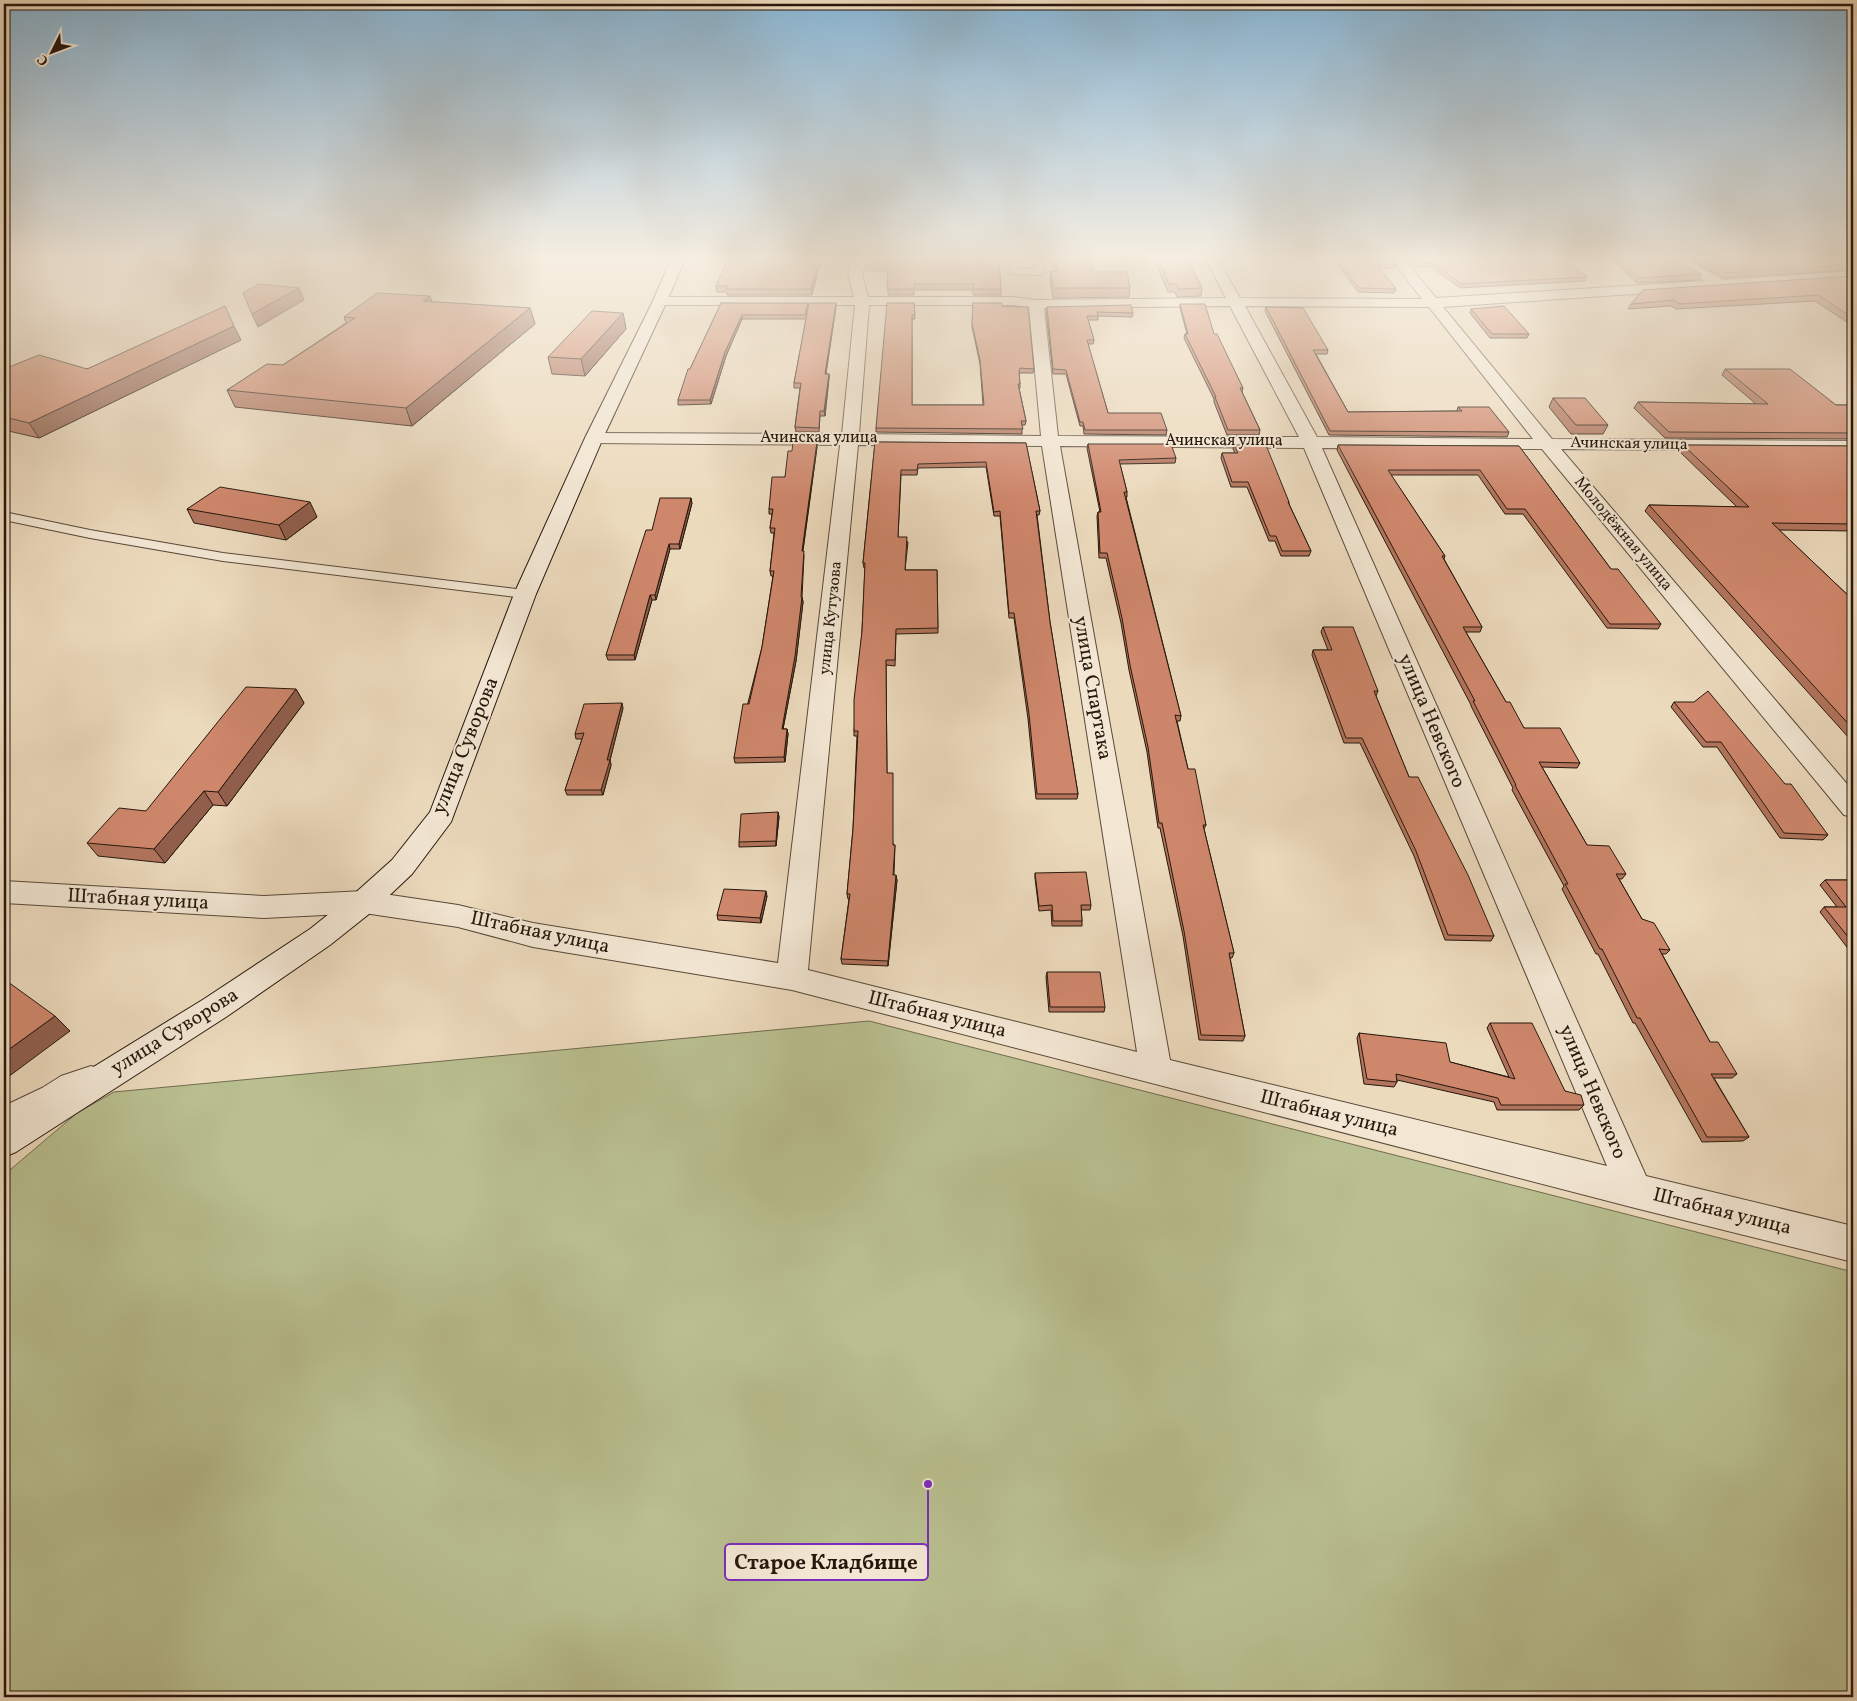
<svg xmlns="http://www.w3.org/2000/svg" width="1857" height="1701" font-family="Vollkorn,serif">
	<rect width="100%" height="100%" fill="#ecdabd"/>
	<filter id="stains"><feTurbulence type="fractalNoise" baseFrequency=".004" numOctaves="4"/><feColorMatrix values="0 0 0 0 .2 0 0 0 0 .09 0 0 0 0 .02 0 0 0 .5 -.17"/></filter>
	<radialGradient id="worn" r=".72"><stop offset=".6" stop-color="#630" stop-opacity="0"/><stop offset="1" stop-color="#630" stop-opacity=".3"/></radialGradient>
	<!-- green -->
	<path fill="#b9bf90" stroke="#706b4e" d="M869,1021L1853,1272V1697H4V1175L77,1113L114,1092Z"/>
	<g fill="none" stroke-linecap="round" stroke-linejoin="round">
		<defs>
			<path id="lane" d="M1009,259H1017L1018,269H1036L1034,259H1042L1045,272L1041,275L1011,274Z
				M4,512L90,530L223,553L525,590L532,594L525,598L223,561L90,538L4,520Z
				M91,1066L98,1068L101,1075L98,1082L75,1090L34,1114L4,1126V1106L42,1088L61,1076Z"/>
			<path id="street" d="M853,259H866L862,274L868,297H1012L1036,300L1226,298L1206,259H1218L1240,298L1422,299L1391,259H1404L1436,298L1705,281L1672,262L1671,259H1686L1723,280L1853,271V279L1443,307L1552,439L1853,441V451L1561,449L1853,791V817L1844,815L1542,449L1322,448L1646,1176L1853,1226V1262L1635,1208L792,990L533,947L458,927L364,913L264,918L4,903V881L264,896L364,891L458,905L533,923L778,963L840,445L594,443L588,442L585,438L588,434L594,433L842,434L855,305H660L655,304L653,301L655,298L660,297H854L848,274ZM869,305H1012L1029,307L1041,436L859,434ZM1230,306L1299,437L1058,436L1044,308ZM1245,306L1429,307L1533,439L1317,437ZM858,445L1042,446L1137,1052L808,970ZM1060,446L1304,448L1607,1166L1170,1060Z"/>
			<path id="secondary" d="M671,259H685L667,301L603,438L536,594L451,822L412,874L374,910L330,945L226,1017L16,1152L4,1157V1122L204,999L310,929L354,894L392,860L430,812L514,594L585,438L653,301Z"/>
		</defs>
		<!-- lane casing -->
		<use href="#lane" stroke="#584838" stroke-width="2"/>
		<!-- street casing -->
		<use href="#street" stroke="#584838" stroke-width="2"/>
		<!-- secondary casing -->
		<use href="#secondary" stroke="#26170c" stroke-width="2"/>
		<!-- lane -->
		<use href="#lane" fill="#f3e7d4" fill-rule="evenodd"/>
		<!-- street -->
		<use href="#street" fill="#f3e7d4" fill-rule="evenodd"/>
		<!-- secondary -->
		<use href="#secondary" fill="#f3e7d4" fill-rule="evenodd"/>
	</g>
	<!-- wall -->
	<path fill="#b2745d" stroke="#26170c" d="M728,259H821L812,295H727V292H717L716,286Z
		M867,259L1001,289V295H973V290H914V295H888V271H866V265Z
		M1052,259H1090L1093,272L1130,288L1129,297L1053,298L1050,281L1051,271H1054Z
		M1154,259H1187L1202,288L1201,296L1177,297L1175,292H1168Z
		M1336,259H1392L1397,264L1395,268H1379L1396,289L1394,293L1358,292L1335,261Z
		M1405,259H1564L1587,277L1585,281L1460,288L1431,267H1413Z
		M1612,259H1674L1701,274L1699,280L1637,283Z
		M1689,259H1853V270L1723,278Z
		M1853,276V326L1815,301L1676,309L1671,306L1628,309L1631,304Z
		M432,302L530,308L535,324L412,426L235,407L227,390L283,365L346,323L344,317Z
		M721,303L836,307L826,374H829V378L825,416H820L819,432H796L795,427L800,388H794V383L806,319H742L726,356L711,404L678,405V400L690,369Z
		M914,303L915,319H912V405H983L980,364L972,327L973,303L1002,306L1034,369L1033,373H1019L1020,384V388H1019L1026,421L1025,425H1022V434L876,432V428Z
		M1180,304L1214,334L1243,388L1242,392L1260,430L1259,435H1227L1214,402V399L1184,338L1185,334H1187L1180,308Z
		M1047,307L1133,313L1132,317L1098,316V320H1088L1094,340L1093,344H1088L1108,413L1167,430L1166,435L1084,434L1083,426H1080L1066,374H1053L1046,311Z
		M1266,307L1328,350L1327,354H1316L1348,412L1457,411L1458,407L1509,432L1507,437L1329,435L1265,311Z
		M1471,309L1529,334L1527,338H1490L1470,313Z
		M623,313L626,329L585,376L552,374L548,357Z
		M241,340L39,438L4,430V369H87Z
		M1725,369L1836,405H1853V439L1665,438L1634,408L1638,402L1756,404L1722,375Z
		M1553,398L1608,425L1603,434H1571L1549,407Z
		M875,442L1026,443L1040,511L1039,515H1037L1050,622L1078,794L1077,799H1036L1028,719L1014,618H1009L1000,516H994L986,467L918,468L917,475H901L898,537L908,542L905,570H937L938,633L896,634L895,666L886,665L887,773L893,845H895L894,875L897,880L888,966L842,964L841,959L849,899H848L847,894L853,829L857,736H854V731L862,631L865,568H864L863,563Z
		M1088,444L1176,458L1175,463L1120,464L1127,492V497H1126L1181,716L1180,721H1177L1188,769L1206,825L1204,829L1234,953L1232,958H1230L1245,1036L1243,1041L1199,1040L1183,936L1160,828H1158L1147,752L1129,670L1121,623L1106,558H1099L1097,516L1098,512H1100L1087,448Z
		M1234,445L1289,502V504L1311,551L1309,556H1281L1275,541H1269L1247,487H1231L1221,458L1222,453H1235L1233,449Z
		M1338,445L1519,446L1611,569L1661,624L1658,629L1607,628L1523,514H1505L1478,475H1391L1445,556L1444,559L1482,627L1480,632H1466L1506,702L1524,728L1580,763L1577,768L1542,767L1587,845L1626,874L1622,879H1619L1642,919L1670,950L1666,954H1662L1710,1042L1737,1074L1732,1078H1714L1749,1137L1743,1141L1702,1142L1635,1023H1633L1598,954H1596L1562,889L1564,886L1512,790L1513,788L1471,706V705L1337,450Z
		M1683,445L1853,446V531L1779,530L1853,600V738H1849L1645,511L1649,505L1737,507L1680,452Z
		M817,447L803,551L804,556L802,597L803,602L796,661L783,729H787L788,734L785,762L735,763L734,758L762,647L773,576H771L770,571L774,533H771L770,528L772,514H769V509L785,477L792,451Z
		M692,503L680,549H670L656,600H652L635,660H608L606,655L652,530Z
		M187,509L317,517L286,540L194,523Z
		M1323,627L1378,691L1376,696L1409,777L1494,936L1491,941L1445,940L1414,856L1360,743H1344L1312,655L1313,650H1328L1321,632Z
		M296,689L304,703L227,806L213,805L165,863L98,856L87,843L146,811Z
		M1674,702L1785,784L1828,835L1823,840L1780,838L1717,747H1703L1671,707Z
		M623,708L610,760L611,765L603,795H567L565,790L582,739H576L575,734Z
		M778,812L779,817L776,846L739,847V842Z
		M1035,873L1091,905L1090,910H1081L1082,921V926H1052L1051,910L1039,911L1035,878Z
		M1825,880H1853V955L1820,912L1824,907H1837L1820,885Z
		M767,896L761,923L718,920L717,915Z
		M1047,972L1105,1007L1104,1012H1049L1046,977Z
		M1490,1023L1565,1091L1584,1105L1579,1110H1497L1494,1102L1397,1080V1082L1394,1087L1364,1084L1357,1038L1359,1033L1450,1062L1509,1077L1487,1028Z"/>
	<!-- shaded-wall -->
	<path fill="#915e4c" stroke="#26170c" d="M819,259H821L812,295L811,289Z
		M299,288L304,300L258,327L252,314Z
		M430,296L435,312L423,301Z
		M836,303V307L825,378V374Z
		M530,308L535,324L412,426L406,408Z
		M623,313L626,329L585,376L581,359Z
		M742,315V319L726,356L711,404L710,400L725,352Z
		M234,326L241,340L39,438L29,423Z
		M829,374V378L825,416L824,411Z
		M817,442V447L802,556V551Z
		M691,498L692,503L680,549L679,544Z
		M310,502L317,517L286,540L279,525Z
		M669,544L670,549L656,600L655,595Z
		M650,595L652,600L635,660L634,655Z
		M802,597L803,602L796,661L782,734V729Z
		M296,689L304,703L227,806L218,792Z
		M622,703L623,708L610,760L611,765L603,795L601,790L607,760Z
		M787,729L788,734L785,762L784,757Z
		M204,791L213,805L165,863L154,849Z
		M778,812L779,817L776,846V841Z
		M896,875L897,880L888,966V961Z
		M766,891L767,896L761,923L760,918Z
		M55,1016L70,1031L4,1080V1053Z"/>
	<!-- building -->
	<path fill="#cf876c" stroke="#26170c" d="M728,259H819L811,289H726L728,286H716Z
		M867,259H999L1001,289H973L974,284H914V289H887L888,265H866Z
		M1055,259H1090L1093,272H1127L1130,288H1053L1051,271L1057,272Z
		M1158,259H1187L1202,288L1178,289L1177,284H1169Z
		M1337,259H1392L1397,264H1376L1396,289L1359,288Z
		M1410,259H1564L1587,277L1461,284L1433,263H1415Z
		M1620,259H1674L1701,274L1639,278Z
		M1701,259H1853V264L1726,273Z
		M1853,276V318L1818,295L1679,304L1674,300L1631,304L1643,290Z
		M259,284L299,288L252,314L243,293Z
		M377,293L430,296L423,301L530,308L406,408L227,390L267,364L283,365L355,318L344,317Z
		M721,303H808L805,315H742L725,352L710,400H678L688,369H690Z
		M809,303H836L825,374H829L824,411H820L819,428L795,427L801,383H794Z
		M887,303H914L915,315H912V405H984L980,360L972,323L973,303H1002V306L1028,307L1034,369L1020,368L1019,372L1020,384H1018L1026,421H1021L1023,429L876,428Z
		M1180,304H1205L1214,334H1217L1243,388H1240L1260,430H1228L1215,397H1216L1185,334H1188Z
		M1131,305L1133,313L1097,312L1098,316H1087L1094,340H1087L1108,413H1161L1167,430H1085L1083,422H1080L1066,370L1053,369L1047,307Z
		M225,306L234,326L29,423L4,417V369L39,355L87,369Z
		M1504,306L1529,334H1492L1471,309Z
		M1266,307L1303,308L1328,350H1313L1348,412L1462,411L1458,407H1489L1509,432L1330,431Z
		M592,311L623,313L581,359L548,357Z
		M1725,369H1790L1836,405H1853V433L1669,432L1638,402L1768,404Z
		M1553,398H1585L1608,425H1576Z
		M793,442H817L802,551H804L801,597H802L795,656L782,729H787L784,757L734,758L743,704H749L762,647L774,571H770L775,528H770L773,509H769L772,477H785L788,451H792Z
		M875,442L1026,443L1040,511H1036L1050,622L1078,794H1037L1029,714L1014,613H1009L1000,511L994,512L986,462L918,464L917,470H901L898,537H907L905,570H937L938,628L896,629L895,660H886L887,773H893V845H895L893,875H896L888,961L841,959L850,894H847L853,829L858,731H854V700L862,631L865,563H863Z
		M1088,444H1171L1176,458L1119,460L1127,492H1124L1181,716L1175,715L1188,769H1195L1206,825H1203L1234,953H1229L1245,1036L1201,1035L1184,931L1162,823H1159L1148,747L1130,665L1122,618L1107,553H1100L1098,512H1101Z
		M1234,445H1266L1289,502H1288L1311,551H1282L1276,536H1270L1248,482H1232L1222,453H1238Z
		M1338,445L1519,446L1611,569H1618L1661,624H1610L1525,509H1507L1480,470H1388L1445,556H1442L1482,627H1463L1506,702H1510L1524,728H1560L1580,763L1539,762L1587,845L1609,846L1626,874H1616L1642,919L1654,923L1670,950L1659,949L1710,1042H1718L1737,1074H1711L1749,1137H1707L1640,1018H1637L1602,949H1600L1565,884H1568L1515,785H1516L1473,701H1475Z
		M1683,445L1853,446V473H1847L1853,478V524L1772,523L1853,600V729L1649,505L1749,507Z
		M220,487L310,502L279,525L187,509Z
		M660,498H691L679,544H669L655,595H650L634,655H606L646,530H652Z
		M1323,627H1353L1378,691H1374L1409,777H1418L1468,875L1494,936L1448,935L1416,851L1362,738H1346L1313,650H1332Z
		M246,687L296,689L218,792L204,791L154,849L87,843L119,808L146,811Z
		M1708,691L1785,784H1791L1828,835L1784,833L1721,742H1706L1674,702H1694Z
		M622,703L607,760H610L601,790H565L584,733L575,734L584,704Z
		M778,812L776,841L739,842L741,814Z
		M1086,872L1091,905H1081L1082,921H1053L1052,905L1039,906L1035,873Z
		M1825,880H1853V943L1824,907H1846Z
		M724,889L766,891L760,918L717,915Z
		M1047,972H1100L1105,1007H1050Z
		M4,979L55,1016L4,1053Z
		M1490,1023H1532L1565,1091L1581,1095L1584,1105H1501L1498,1098L1396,1074L1397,1082L1367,1079L1359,1033L1446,1043L1450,1062L1515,1079Z"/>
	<!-- sky -->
	<linearGradient id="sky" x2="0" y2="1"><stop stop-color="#89b6d5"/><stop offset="0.52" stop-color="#f6eee1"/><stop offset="1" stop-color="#f6eee1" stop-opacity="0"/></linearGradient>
	<rect width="1857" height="497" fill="url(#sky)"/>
	<g text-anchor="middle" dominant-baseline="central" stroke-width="4" stroke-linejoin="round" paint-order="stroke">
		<!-- far-street labels -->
		<g font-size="16" fill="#26170c" stroke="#f3e7d4">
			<text x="819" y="438">Ачинская улица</text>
			<text x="1224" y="441">Ачинская улица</text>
			<text transform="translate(1629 444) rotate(1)">Ачинская улица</text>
			<text transform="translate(1623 534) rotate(50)">Молодёжная улица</text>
			<text transform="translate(831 618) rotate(-84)">улица Кутузова</text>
		</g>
		<!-- street labels -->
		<g font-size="20" fill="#26170c" stroke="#f3e7d4">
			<text transform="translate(1092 688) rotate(80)">улица Спартака</text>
			<text transform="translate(1431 721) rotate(67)">улица Невского</text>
			<text transform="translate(466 746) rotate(-68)">улица Суворова</text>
			<text transform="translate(138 900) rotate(3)">Штабная улица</text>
			<text transform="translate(540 933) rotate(12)">Штабная улица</text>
			<text transform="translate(937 1015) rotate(14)">Штабная улица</text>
			<text transform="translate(175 1032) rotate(-32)">улица Суворова</text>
			<text transform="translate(1592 1092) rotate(67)">улица Невского</text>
			<text transform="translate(1329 1114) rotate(14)">Штабная улица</text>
			<text transform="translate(1722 1212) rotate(14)">Штабная улица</text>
		</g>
	</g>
	<!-- callouts -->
	<path fill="none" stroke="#7b2cbf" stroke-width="2" d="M928 1484L928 1562"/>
	<circle fill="#7b2cbf" stroke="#f3e7d4" stroke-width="2" cx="928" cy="1484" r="5"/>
	<rect fill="#f3e7d4" stroke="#7b2cbf" stroke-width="2" x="725" y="1544" width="203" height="36" rx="5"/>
	<g font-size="21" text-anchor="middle" font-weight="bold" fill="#26170c">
		<text x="826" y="1569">Старое Кладбище</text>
	</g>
	<!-- margin -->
	<rect width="1857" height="1701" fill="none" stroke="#ecdabd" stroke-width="20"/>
	<rect x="5" y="5" width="1847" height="1691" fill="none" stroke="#26170c" stroke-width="2.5"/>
	<rect x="10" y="10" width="1837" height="1681" fill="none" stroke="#26170c"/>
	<!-- north arrow -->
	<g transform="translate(52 52) rotate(228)" stroke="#f3e7d4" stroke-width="4" paint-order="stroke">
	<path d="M0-4L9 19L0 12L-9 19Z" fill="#26170c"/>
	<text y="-8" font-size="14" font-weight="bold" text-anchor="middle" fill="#26170c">С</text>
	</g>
	<rect width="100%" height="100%" filter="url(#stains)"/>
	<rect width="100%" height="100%" fill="url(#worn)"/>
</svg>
